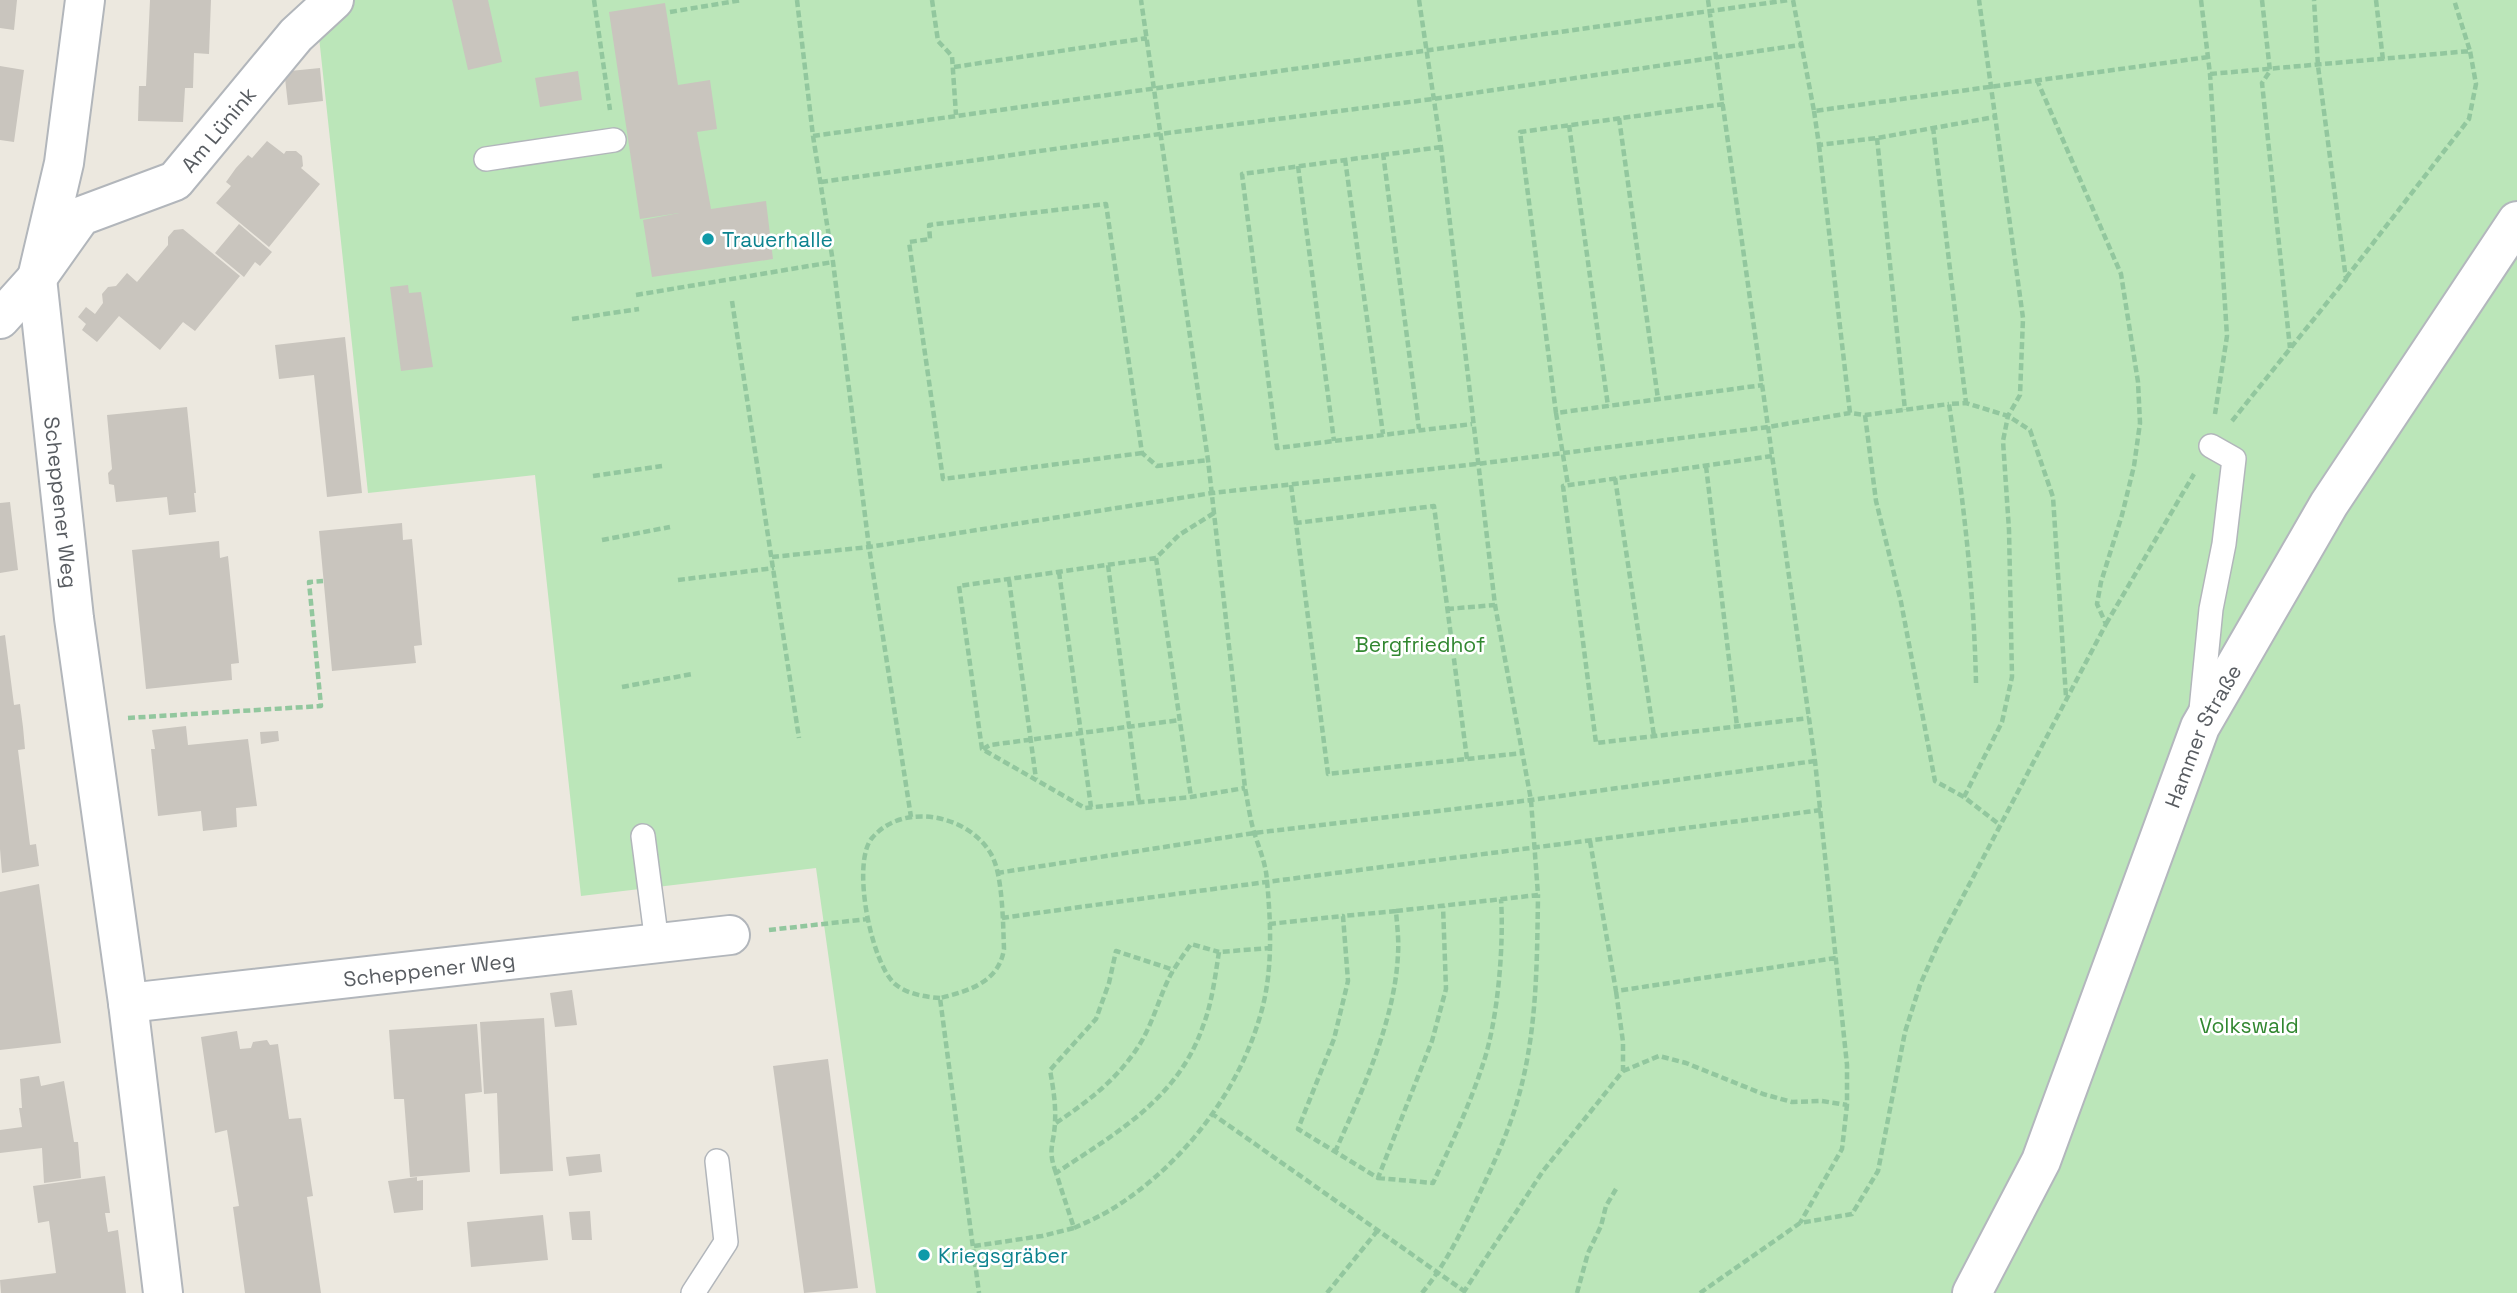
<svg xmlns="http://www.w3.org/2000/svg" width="2517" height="1293" font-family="'Space Grotesk',sans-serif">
	<rect width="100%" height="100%" fill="#ece8df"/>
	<!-- green -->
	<path fill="#bbe6b9" d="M322,0H2517V1293H876L816,868L581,896L535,475L368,493L319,37Z"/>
	<!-- building -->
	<path fill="#c9c5be" d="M0,0H17L14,30L0,28Z
		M150,0H211L209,54L194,53L193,88H185L183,122L138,121L139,86H146Z
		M452,0H488L502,62L468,70Z
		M665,3L678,85L710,80L717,129L697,132L711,209L766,201L773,259L652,277L643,220L679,213L640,219L609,12Z
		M0,66L24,70L14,142L0,140Z
		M320,68L323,101L288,105L285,78L290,71Z
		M578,71L582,100L540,107L535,78Z
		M267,141L284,154L286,151H296L302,156L303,166L301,168L320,184L269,247L216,203L231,186L226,182L236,168L248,155L252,158Z
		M239,224L272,252L260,266L255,262L244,277L215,253Z
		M183,229L240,276L195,331L183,322L160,350L119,316L97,342L82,330L86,324L78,317L86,307L95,314L103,303L102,294L108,287L116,286L127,273L137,282L168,245V237L174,230Z
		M408,285L409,293L421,292L433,367L401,371L390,287Z
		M345,337L362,493L327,497L314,375L279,379L275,345Z
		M187,407L196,493H194L196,512L169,515L167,497L116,502L114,485L109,484L108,473L112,469L107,415Z
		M10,502L18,570L0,573V503Z
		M402,523L403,540L412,539L422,645L414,646L416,663L332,671L319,531Z
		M219,541L220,558L228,556L239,663L231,664L232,680L146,689L132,550Z
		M5,635L14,705L20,704L23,727L25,749L18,750L30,845L36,844L39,866L2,873L0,849V636Z
		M186,726L188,745L248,739L257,806L236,808L237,827L203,831L201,811L158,816L151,749H155L152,730Z
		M278,731L279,741L261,744L260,732Z
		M39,884L61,1043L0,1050V892Z
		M572,990L577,1025L555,1027L550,993Z
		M544,1018L553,1171L500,1174L497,1093L484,1094L480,1022Z
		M477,1024L482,1092L465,1094L470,1172L410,1177L404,1099H394L389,1030Z
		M237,1031L240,1049L251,1048L253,1042L267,1040L270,1045L278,1044L289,1119L301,1118L313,1196L307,1197L321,1293H245L233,1207L239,1206L227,1130L215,1133L201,1037Z
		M828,1059L858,1288L804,1293L773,1066Z
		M39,1076L41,1086L64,1081L74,1142H78L81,1178L44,1183L42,1148L0,1153V1130L22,1127L19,1108H22L20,1079Z
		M600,1154L602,1172L569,1176L566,1157Z
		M105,1176L110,1213H105L108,1232L118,1230L126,1293H1L0,1280L56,1273L49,1221L38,1223L33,1186Z
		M417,1177V1181L423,1180V1210L394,1213L388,1181Z
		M590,1211L592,1240H572L569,1212Z
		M543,1215L548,1260L471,1267L467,1222Z"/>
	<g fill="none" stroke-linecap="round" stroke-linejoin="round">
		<defs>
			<path id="service" d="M486,159L614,140
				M2201,710L2211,609L2224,544L2234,459L2211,446
				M643,836L657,943
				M693,1293L726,1242L717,1161"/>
			<g id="minor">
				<path id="s1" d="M85,0L64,163L37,278L74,618L128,1003L163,1293"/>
				<path id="s2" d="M0,319L37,278L81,216L175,181L296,35L334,0"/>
				<path id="s3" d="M128,1003L730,935"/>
			</g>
			<g id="secondary">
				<path id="s4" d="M1972,1293L2041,1161L2200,727L2329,504L2517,221"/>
			</g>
		</defs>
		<!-- service casing -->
		<use href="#service" stroke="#b2b6bb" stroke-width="26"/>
		<!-- minor casing -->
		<use href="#minor" stroke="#b2b6bb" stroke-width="42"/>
		<!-- secondary casing -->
		<use href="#secondary" stroke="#b3b7bd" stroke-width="42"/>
		<!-- path -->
		<path stroke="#92c79e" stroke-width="4.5" stroke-dasharray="7 3.5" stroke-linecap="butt" d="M594,0L610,110
			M797,0L813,136L833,262L869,547L911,817
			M932,0L938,41L952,56L956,115
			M1708,0L1815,761L1847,1065V1105L1842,1149L1800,1223
			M1793,0L1814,111L2208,57
			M2201,0L2210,74L2227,336L2215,414
			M2262,0L2270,71L2262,83L2290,348
			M2376,0L2383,60
			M670,12L742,0
			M954,67L1147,38
			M2210,74L2470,51L2454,0
			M1724,104L1520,132L1556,413L1763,385
			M1814,111L1819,145L1877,138L1995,117
			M1619,118L1658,399
			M1569,125L1608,406
			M1933,127L1966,403
			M813,136L1789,0
			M1877,138L1905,410
			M1819,145L1850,413
			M1441,147L1242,174L1277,448L1472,424
			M1383,153L1419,429
			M1345,159L1383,434
			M1298,166L1334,441
			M821,182L1160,134L1433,99L1800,45
			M2346,278L2469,119L2476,84L2470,51
			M636,295L833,262
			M732,301L799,738
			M572,319L639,309
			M1556,413L1568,485
			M1865,415L1876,501L1901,602L1935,781L1964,797L2000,825
			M2232,421L2346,279L2318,66L2314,0
			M1142,453L943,479L909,242L930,239L929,225L1106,204L1142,453L1157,466L1208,460
			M1772,456L1563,486L1596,743L1809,718
			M1706,466L1737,726
			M593,476L662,466
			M1615,478L1654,736
			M1291,485L1296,523
			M1214,513L1179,535L1156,558L959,586L982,749L1085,808L1191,797L1245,788
			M602,540L670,527
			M772,557L869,547L1212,493L1477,464L1768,427L1850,413L1865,415L1949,404
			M1156,558L1191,797
			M1108,565L1139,802
			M1059,572L1091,807
			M678,580L774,568
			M1009,580L1036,779
			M1447,609L1495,605
			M2106,624L2194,474
			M1976,683C1974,589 1963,497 1949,404L1966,403L2008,416L2030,430L2053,497L2066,697
			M622,687L692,674
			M128,718L321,706L309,582L323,581
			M983,749L990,745L1180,720
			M1467,759L1434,506L1296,523L1328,774L1523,753
			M1964,797L2002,722L2012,677L2009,530L2003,441L2008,416L2020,395L2023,318L1979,0
			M1590,841L1616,991L1836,958
			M997,873L1254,833L1531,800L1815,761
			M1396,911L1538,895L1531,800L1495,605L1441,147L1419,0
			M1002,918C1275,879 1548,847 1821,810
			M1269,924L1343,916L1348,981L1334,1039L1298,1129L1378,1178L1432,1041L1446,989L1443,906
			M769,930L868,919
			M940,998C925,997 907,994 895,984C871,963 851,863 872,838C903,801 969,815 991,854C1003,874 1003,925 1004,949C999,982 969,991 940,998L979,1293
			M1623,1071L1659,1056L1686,1063L1763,1094L1792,1102L1822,1101L1847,1105
			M1211,1113L1464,1291
			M1056,1123C1087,1102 1115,1081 1136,1050C1152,1027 1158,1000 1170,976C1176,965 1184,954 1191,944L1219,952
			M1335,1152C1362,1091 1395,1021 1398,954C1399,939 1397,925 1396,911L1343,916
			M1056,1173C1047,1148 1054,1146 1055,1122C1056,1104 1053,1087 1050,1070L1096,1019L1109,983L1116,951L1174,970
			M1378,1178L1433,1183C1451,1145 1470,1104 1483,1064C1498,1020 1504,945 1501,899
			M1074,1228C1087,1222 1101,1216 1112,1209C1182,1166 1239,1092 1261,1013C1273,971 1271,924 1267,881C1266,864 1260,851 1255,835C1250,820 1248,803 1245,788L1208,460L1141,0
			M974,1246L1042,1236L1074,1228L1056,1173C1116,1133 1178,1099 1203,1026C1212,1003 1215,977 1219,952L1270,948
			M1327,1293L1378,1230
			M1422,1293C1445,1265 1461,1233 1476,1201C1491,1169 1507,1136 1517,1102C1537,1035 1537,965 1538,895
			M1463,1293L1543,1171L1623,1071V1042L1616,991
			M1577,1293L1588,1253L1601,1226L1606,1206L1616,1189
			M1700,1293L1800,1223L1852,1214L1878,1171L1905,1032L1920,985L1939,942L2106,624L2097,604L2101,582L2122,515L2134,466L2140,423L2138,382L2121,274L2037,80"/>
		<!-- service -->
		<use href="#service" stroke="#fff" stroke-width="23"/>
		<!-- minor -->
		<use href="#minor" stroke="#fff" stroke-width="38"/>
		<!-- secondary -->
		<use href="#secondary" stroke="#fff" stroke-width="38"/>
	</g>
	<!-- markers -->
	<g fill="#0f9aa8" stroke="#fff" stroke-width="2.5">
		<circle cx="708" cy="239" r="7"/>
		<circle cx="924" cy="1255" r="7"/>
	</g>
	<g text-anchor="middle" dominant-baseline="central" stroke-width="5" stroke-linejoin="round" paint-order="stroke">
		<!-- street labels -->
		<g font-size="21" fill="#585c61" stroke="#fff">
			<text stroke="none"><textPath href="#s2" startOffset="299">Am Lünink</textPath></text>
			<text stroke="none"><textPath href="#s1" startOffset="508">Scheppener Weg</textPath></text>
			<text stroke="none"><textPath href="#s4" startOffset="604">Hammer Straße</textPath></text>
			<text stroke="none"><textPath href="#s3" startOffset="303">Scheppener Weg</textPath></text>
		</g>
		<!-- culture labels -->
		<g font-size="21" fill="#0d838f" stroke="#fff" text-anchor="start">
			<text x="722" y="239">Trauerhalle</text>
			<text x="938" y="1255">Kriegsgräber</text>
		</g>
		<!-- park labels -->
		<g font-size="21" fill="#318730" stroke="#fff">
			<text x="1420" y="644">Bergfriedhof</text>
			<text x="2249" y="1025">Volkswald</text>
		</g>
	</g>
</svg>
